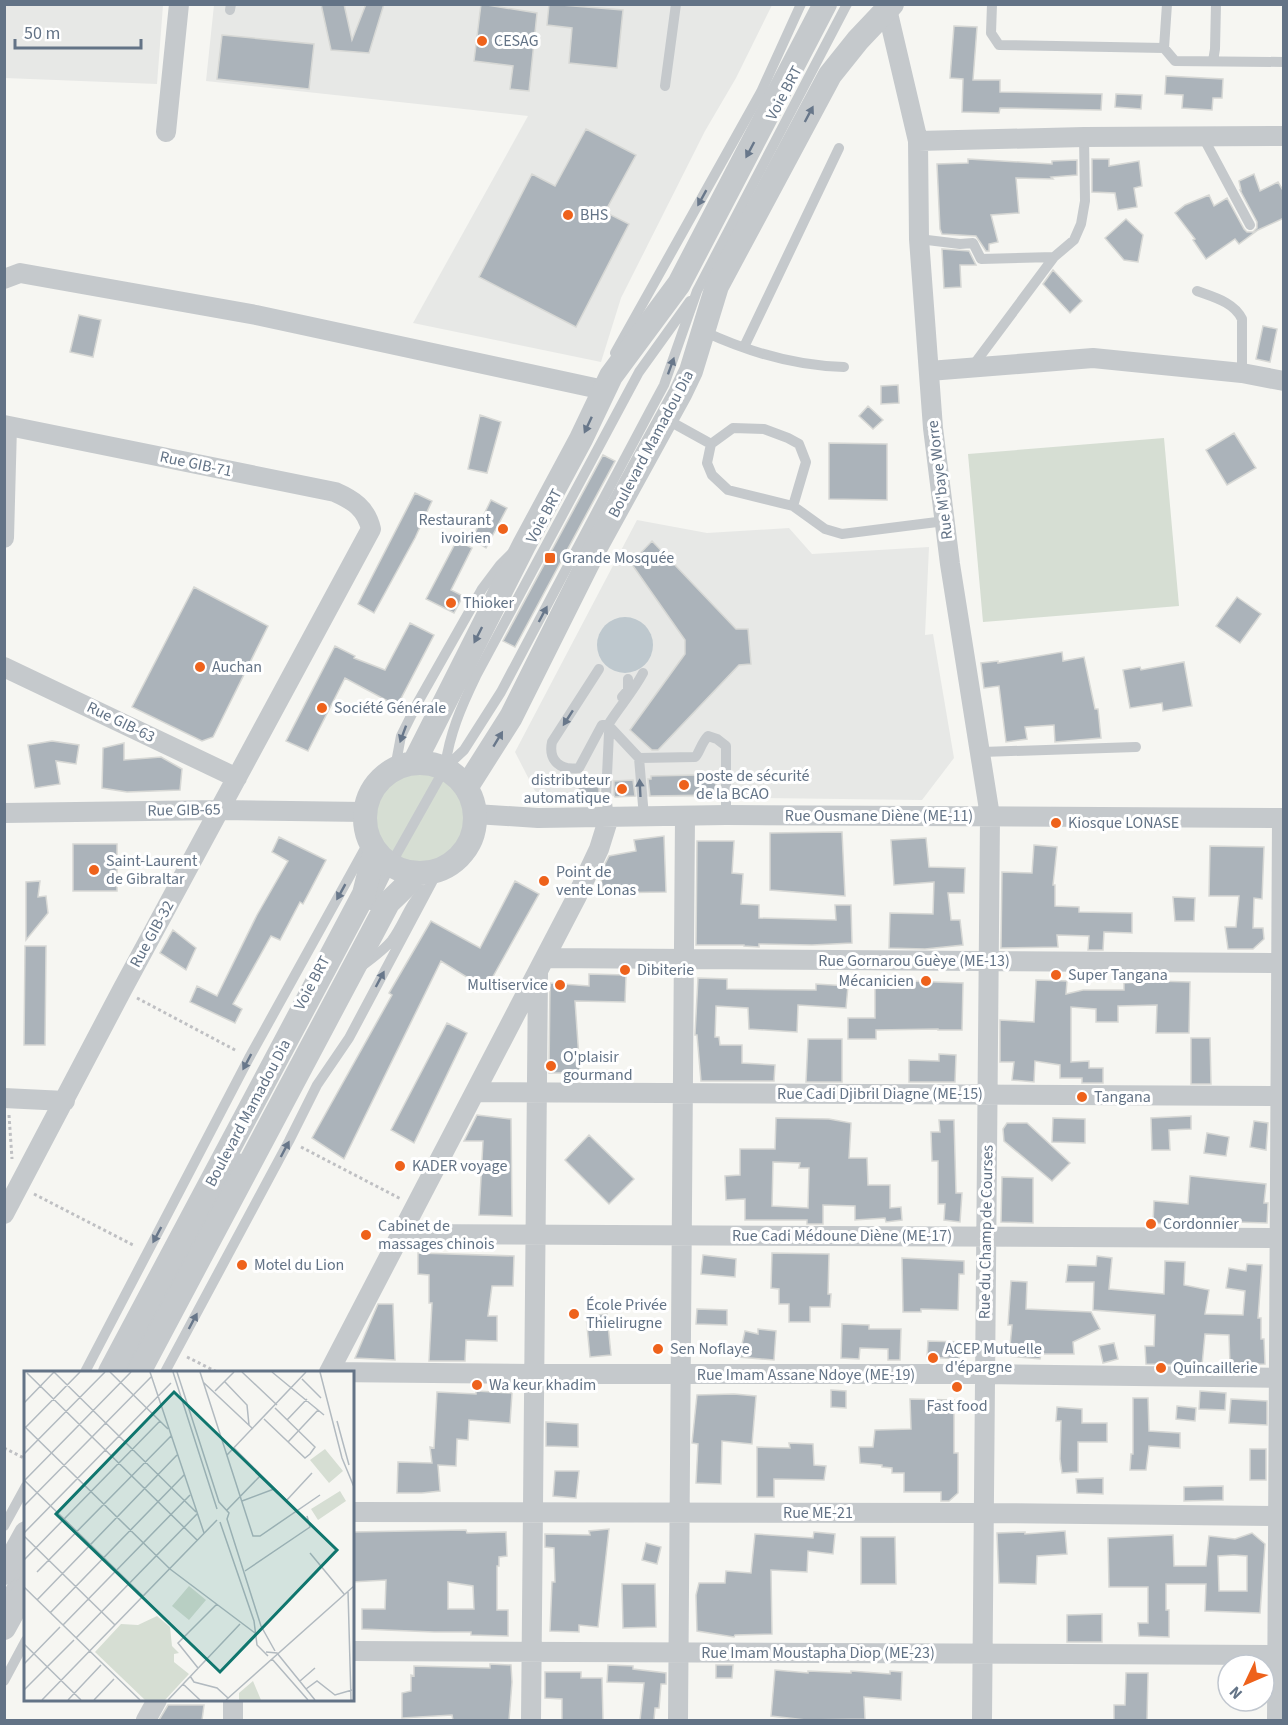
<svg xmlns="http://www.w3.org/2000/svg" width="1288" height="1725" font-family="'Source Sans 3',sans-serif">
	<rect width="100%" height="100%" fill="#f6f6f2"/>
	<!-- built -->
	<path fill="#e7e8e6" d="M5,4L163,5L157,84L5,78Z
		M214,5H772L736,78L705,131L621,298L601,362L413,323L528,116L206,81Z
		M637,520L707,533L789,528L812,554L929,547L925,635L933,634L954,758L922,800L598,796L553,799L535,791L515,752Z"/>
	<!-- green -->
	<path fill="#d6ded3" d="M1164,438L1179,606L983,622L968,454Z
		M370 819a49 49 0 1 1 98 0a49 49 0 1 1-98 0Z"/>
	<!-- water -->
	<path fill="#bec8ce" d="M597 645a28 28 0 1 1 56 0a28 28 0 1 1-56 0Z"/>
	<!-- building -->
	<path fill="#abb3ba" stroke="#d7d8d5" stroke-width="1.5" fill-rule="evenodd" d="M321,4H344L352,40L366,4H384L369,53L331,50Z
		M481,4L537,13L529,91L510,89L513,66L474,61Z
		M549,4L623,10L617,68L569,63L572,28L547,25Z
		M954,26L977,27L973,80H1000V92L1102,94L1101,110L1000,108L999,113L962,112L963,79L950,78Z
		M222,35L314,44L309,89L217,79Z
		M1166,76L1223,79L1222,98H1213L1212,110L1182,108L1183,95L1165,94Z
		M1116,94L1142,95L1141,109L1115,107Z
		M586,129L636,155L605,212L629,224L576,327L479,277L532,174L555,186Z
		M968,159L1052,164V161L1077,160V175L1051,177L1053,179L1016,178L1019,213L991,215L998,242L989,244V251H986L976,236L942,234L940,229L937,164L968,163Z
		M1092,159H1109V166L1139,161L1142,186L1134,188L1137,207L1118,210L1115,193L1092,192Z
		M1254,174L1260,191L1278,182L1284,192V218L1258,230L1239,244L1235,239L1206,259L1193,240L1195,239L1175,213L1185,205L1209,195L1214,206L1227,198L1244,229L1247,232H1253L1257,228V222L1240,190H1241L1239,181Z
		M1126,219L1143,235L1138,262L1124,260L1105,238Z
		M942,249L969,251L976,265H960L961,287L944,288Z
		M1053,270L1082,301L1070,313L1043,284Z
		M79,315L101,320L93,357L70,352Z
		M1263,326L1277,329L1270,362L1256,359Z
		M898,385L899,403L881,404V386Z
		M868,406L883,420L873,429L859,416Z
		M480,415L501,422L487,473L468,469Z
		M1234,433L1256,468L1227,485L1206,450Z
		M829,443L887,444V500L829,499Z
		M603,455L615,461L515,647L503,641Z
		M415,493L432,501L415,538L374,613L358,604Z
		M491,500L507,508L486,548L472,539Z
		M457,540L472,548L451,590L463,596L454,613L426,599Z
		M652,541L736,629H748L751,664L739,665L658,750H652L630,730L685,654V640L631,563Z
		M194,587L268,626L213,737L202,741L132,707Z
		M1237,597L1261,614L1240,643L1216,626Z
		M410,623L434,635L397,706L345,678L308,751L286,741L335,646L355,656L354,658L385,670Z
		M1062,652L1063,661L1084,657L1095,709H1098L1101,738L1055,742L1054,725L1025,727L1027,739L1006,742L999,686L984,688L981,663L998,661V663Z
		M1184,662L1192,706L1163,711L1162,703L1130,708L1123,670L1140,667L1141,670Z
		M52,741L79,745L76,764L56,761L60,784L35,788L28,745Z
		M124,743V760L161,757L182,769L180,790L127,792L102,788L103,748Z
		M697,775H716V795L650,796L648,779H651V776Z
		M594,778V782L599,781V796L579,797L578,779Z
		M633,780L635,796L615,797L614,795V781Z
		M842,832L845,896L770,890V833Z
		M664,836L666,892L602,893L601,872L609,856L636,851L634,840Z
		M279,837L326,860L303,904L300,902L280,940L271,936L233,1004L242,1009L235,1023L190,1002L197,986L217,996L257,915L288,861L272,852Z
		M926,838L929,867L965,868L964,893H948L951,920H960L963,945L925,949L889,948L890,913L933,914L934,882L894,885L891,840Z
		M697,841H734L732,873L743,874L741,904L759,905V918L836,920L835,905H851L852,943L812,945L759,944V947L744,946V945H696Z
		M73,844H117V891H73Z
		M1034,845L1057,847L1053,885H1055V906L1079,907V912L1132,913V933L1104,932L1103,950H1088L1089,936L1057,935L1058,947L1001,948L1002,872L1032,873Z
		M1210,846L1264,847L1262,899L1254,898L1253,928H1263L1264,939L1253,949H1228L1225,927H1236L1239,896H1209Z
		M40,881L38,897L46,896L48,913L26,940V882Z
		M515,881L539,894L486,989L441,961L344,1159L312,1138L392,995L389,993L431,921L480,948Z
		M1173,897L1195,898L1194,921H1175Z
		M173,930L196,948L186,970L160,953Z
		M25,946H46L45,1045H24Z
		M589,974L626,975L625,1002L575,1001L580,1073H549L550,983L589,986Z
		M698,978L727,979V989L816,990V984L848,986L846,1008L798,1005L797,1032L749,1029L748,1008L716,1006L715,1037H719L720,1045H742V1063L775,1065L774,1081H701L697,1035H695Z
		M1036,980L1067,981L1066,994L1083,990H1124V983L1155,981L1190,982L1189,1033H1156L1157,1005L1118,1006V1022H1096V1009L1071,1007V1062L1089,1061V1068H1103V1083H1082V1078H1060V1065L1035,1061L1034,1082L1012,1080L1014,1062H1000V1020L1034,1022Z
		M909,981L963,983L962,1030H938V1029L876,1030V1039H848V1018H875V988H909Z
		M447,1023L467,1033L414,1143L391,1130Z
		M1191,1038H1210L1211,1084H1191Z
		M808,1039H842V1082H806Z
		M939,1054L956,1055L955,1082H909V1060L939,1061Z
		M477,1115L511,1119L512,1216L479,1215L483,1141H464Z
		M1191,1116V1129L1169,1130L1170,1150H1152L1151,1118Z
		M776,1118L829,1119L851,1123L849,1158H867L868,1185H890V1208L901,1207L902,1220L886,1222L885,1218L855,1220V1206L823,1205V1224H807V1220H745V1199L726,1200L725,1176L740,1175V1149H775ZM773,1162L800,1163L799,1168H809L808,1208L772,1206Z
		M1053,1118L1085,1119V1143L1052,1142Z
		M939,1120H954L956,1193H962L960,1222L944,1220L945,1204H938V1161H932L931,1132H940Z
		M1254,1121L1268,1123L1266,1150L1250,1147Z
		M1007,1123H1027L1070,1163L1052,1181L1004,1141L1003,1129Z
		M1207,1133L1229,1137L1226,1156L1204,1153Z
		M589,1135L634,1179L609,1204L565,1160Z
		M1190,1176L1266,1184L1264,1203H1268L1267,1223L1203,1221V1226L1153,1223L1154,1201L1188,1204Z
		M1002,1177L1033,1178V1223L1001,1222Z
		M418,1253L514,1256L513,1286H492L488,1316H497V1341L466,1340L465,1361H429L432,1303H429V1275L418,1274Z
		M772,1253L829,1254L828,1294H831L830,1307H810V1322H789V1304H779V1289L771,1288Z
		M703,1255L736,1259L735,1277L701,1274Z
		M1097,1256L1112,1258L1109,1289L1164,1294L1165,1261L1185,1262L1184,1285L1209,1290L1205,1314L1243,1315L1245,1291L1226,1288L1229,1268L1246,1271L1247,1264L1262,1265L1258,1318H1261V1339H1264L1265,1364L1230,1365L1229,1335L1205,1334L1202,1365L1146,1364L1145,1346H1154L1155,1315L1093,1310L1094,1282H1066L1068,1265L1096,1266Z
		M902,1258L964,1261V1274H959L958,1310L921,1309V1312H903Z
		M1011,1281L1027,1282L1026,1309L1091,1312L1100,1329L1073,1342L1074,1354H1041L1040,1359L1009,1356L1012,1325H1008Z
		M378,1304H393L395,1360L355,1358Z
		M697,1309L727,1310V1325L696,1324Z
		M607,1314L611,1355L590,1357L586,1316Z
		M842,1324L869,1325V1329H901L900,1360H888V1349L860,1348L859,1359L841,1358Z
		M758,1329L776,1331L774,1360L739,1357L745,1331L758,1334Z
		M928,1341L959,1342V1359L927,1357Z
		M1114,1343L1118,1359L1103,1363L1099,1346Z
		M831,1390L846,1391V1408L831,1407Z
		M476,1391L512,1393L510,1423L469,1420L468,1440L457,1439L456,1466L438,1465L440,1491L422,1493H397L398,1462L432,1463L430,1447L434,1448L437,1392L476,1394Z
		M1200,1391L1226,1393L1225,1410L1199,1409Z
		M734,1394L756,1396L752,1444L722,1441L721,1484L696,1483L698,1444L692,1443L697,1395Z
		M1133,1398H1148L1149,1431L1180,1433V1448L1149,1446L1146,1470H1130L1131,1454H1133Z
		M910,1399L954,1400V1453H958V1493L949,1501H941V1492H904V1473H892V1468L882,1467V1465L860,1463L859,1447H873L875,1430L911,1429Z
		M1231,1399L1267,1401V1425L1229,1423Z
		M1177,1406L1196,1408L1195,1421L1176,1419Z
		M1057,1407L1082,1409V1423H1107V1442H1078V1472L1062,1473L1060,1459L1061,1421H1056Z
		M546,1422L578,1424V1447L546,1446Z
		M789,1443L813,1444L814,1465L826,1466L824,1480L774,1479V1497H757V1447L790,1448Z
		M1250,1449H1266V1480H1250Z
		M555,1471H579L576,1498L553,1496Z
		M1103,1478V1494L1077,1493L1076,1479Z
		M1223,1486V1500L1184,1501V1487Z
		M609,1529L598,1627L579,1625V1632L550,1631L552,1582H555L554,1548L545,1547V1534L590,1535L589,1531Z
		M466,1530L467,1533L506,1532L507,1556L499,1557V1566H497V1610H508V1636L471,1635V1632H434L362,1629V1609H385L386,1580L352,1582V1532ZM448,1582L473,1586L474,1609H448Z
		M1065,1531L1067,1554L1037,1556L1036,1584L999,1583L997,1533L1025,1532V1534Z
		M814,1532L835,1534L833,1554L808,1551L807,1572L771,1570L772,1634L735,1635L734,1637L697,1631L696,1595L699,1583H725L726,1571L751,1573L755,1534L813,1538Z
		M1252,1533L1265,1544L1260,1613L1205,1611L1206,1584H1166V1610H1169V1637L1139,1636L1138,1623H1148V1587H1109L1108,1538L1173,1535L1174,1566H1206L1209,1536L1235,1539ZM1234,1555L1247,1556V1591H1219L1218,1556Z
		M861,1537H895L896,1584H861Z
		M646,1543L661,1547L657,1564L642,1560Z
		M622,1584H655L656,1627L623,1628Z
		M1102,1614V1642H1067V1615Z
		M490,1664L511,1665L512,1682L509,1720H453L452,1715L402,1718V1693L411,1691V1675L414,1676V1666L490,1668Z
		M608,1665L633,1666V1669L666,1673V1684H661L659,1708H655L654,1720H640L644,1683L607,1682Z
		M716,1665H733L732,1678H716Z
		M775,1670L808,1673V1671L851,1673V1671L890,1674V1671L902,1672L901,1700L864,1697L865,1719L806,1720L771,1716Z
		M545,1672H581V1678H602L603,1720H562V1699L545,1698Z
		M1126,1673H1148L1147,1720H1114V1705H1125Z
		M168,1705H204L202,1720H159Z"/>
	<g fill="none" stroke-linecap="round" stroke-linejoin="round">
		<!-- path -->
		<path stroke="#bfc0c3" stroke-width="3" stroke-dasharray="3 3" stroke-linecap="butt" d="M137,998L237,1051
			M9,1115L12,1159
			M301,1147L401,1199
			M34,1194L135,1246
			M187,1357L217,1372
			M4,1448L26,1459"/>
		<!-- service -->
		<path stroke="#c5c9cc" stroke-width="10" d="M992,4L991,33L999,45L1164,48
			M1167,4L1164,48L1175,61L1284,62
			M230,10L231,4
			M1213,61L1215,49L1216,4
			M665,86L676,4
			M1203,137L1250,225
			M919,239L960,244L973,243L981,259L1054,257
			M1197,291C1213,297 1234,302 1242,319V373
			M703,331C746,351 796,366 844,367
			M744,347L839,148
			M615,353L761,92L801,4
			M972,367L1054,257L1074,240L1081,224L1085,201L1084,137
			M664,418L711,444
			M733,428L764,429L788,438L799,444L806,462L793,506L728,490L712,475L707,463L711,444Z
			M793,506L825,529L842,534L945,521
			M599,669L552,742C548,761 561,771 579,768L602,725H608
			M643,673C633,692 619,707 608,725L639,758L695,757C699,754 701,743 708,736L717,739L726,746V815
			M622,697L628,690V679
			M982,752L1136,747
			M639,758L644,817
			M395,768L401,736L418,702L482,589L500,565L511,554
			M445,768C449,735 461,707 476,676L639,372L690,301
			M609,817L606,796L609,733L612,729
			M371,905L391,864L445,768L464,750L501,692L650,411L664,385L697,291L847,4
			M362,966C373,958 384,950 392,940C404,924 409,904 424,890
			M85,1372L249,1058L368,843
			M125,1372L238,1158
			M165,1372L289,1141L317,1085L349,1038L439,869
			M4,1526L26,1486
			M4,1601L26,1561
			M4,1681L26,1640"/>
		<!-- minor -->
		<path stroke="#c5c9cc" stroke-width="20" d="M887,9L918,141L919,239L933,428L950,564L990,816L982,1720
			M166,132L179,4
			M918,141L1084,137L1284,136
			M4,279L20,273L256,315L604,390
			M929,371L1093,358L1242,373L1284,381
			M4,425L335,492C353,500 366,508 371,529L122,990L4,1214
			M4,538L7,426
			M4,667L237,778
			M4,813L220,810L364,812
			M475,814L538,818L726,815L1284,818
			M545,958L1284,963
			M476,1092L1284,1096
			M4,1098L65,1101
			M401,1234L1284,1238
			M329,1372L534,1374H985L1284,1378
			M329,1372L576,898L599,849L609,817
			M352,1512L984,1513L1284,1516
			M352,1651L1284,1655
			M146,1720L157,1700
			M233,1720V1700
			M531,1720L538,973
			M678,1720L685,817
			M1277,1720L1282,818"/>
		<!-- tertiary -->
		<path stroke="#c5c9cc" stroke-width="24" d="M414,763L524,545L581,439L611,376L679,284L825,4
			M365 818a55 55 0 1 1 110 0a55 55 0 1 1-110 0Z
			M466,788L511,717L596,547L680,394L691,371L717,286L830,75L858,40L892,4
			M110,1372L364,894L375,850
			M139,1372L388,903L419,873
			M4,1573L26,1533
			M4,1628L26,1588"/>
	</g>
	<!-- one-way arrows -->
	<defs><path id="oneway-solid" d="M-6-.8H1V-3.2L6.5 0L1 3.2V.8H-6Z" transform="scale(1.5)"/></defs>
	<g fill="#68778a">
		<use href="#oneway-solid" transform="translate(809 114) rotate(-62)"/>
		<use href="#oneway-solid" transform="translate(750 150) rotate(118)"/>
		<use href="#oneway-solid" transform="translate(702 198) rotate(119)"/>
		<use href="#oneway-solid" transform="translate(671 366) rotate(-70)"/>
		<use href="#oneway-solid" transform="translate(588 425) rotate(115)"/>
		<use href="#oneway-solid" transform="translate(543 614) rotate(-62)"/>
		<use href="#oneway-solid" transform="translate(478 635) rotate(117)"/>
		<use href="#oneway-solid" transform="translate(568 718) rotate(123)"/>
		<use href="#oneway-solid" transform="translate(403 734) rotate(110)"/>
		<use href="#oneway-solid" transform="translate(498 739) rotate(-59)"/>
		<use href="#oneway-solid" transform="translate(640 788) rotate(-93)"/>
		<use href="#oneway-solid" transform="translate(341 892) rotate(119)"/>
		<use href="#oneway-solid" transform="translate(380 979) rotate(-62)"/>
		<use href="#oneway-solid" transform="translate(247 1062) rotate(118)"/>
		<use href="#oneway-solid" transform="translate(285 1149) rotate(-62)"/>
		<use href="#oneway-solid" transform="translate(157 1235) rotate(118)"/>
		<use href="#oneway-solid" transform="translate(193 1321) rotate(-62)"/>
	</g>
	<!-- markers -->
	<g fill="#ee621b" stroke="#fff" stroke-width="2">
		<circle cx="482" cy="41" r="6"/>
		<circle cx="568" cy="215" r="6"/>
		<circle cx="503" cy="529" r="6"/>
		<rect x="544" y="552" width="12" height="12" rx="3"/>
		<circle cx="451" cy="603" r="6"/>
		<circle cx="200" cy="667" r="6"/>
		<circle cx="322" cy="708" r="6"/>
		<circle cx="684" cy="785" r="6"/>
		<circle cx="622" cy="789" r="6"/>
		<circle cx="1056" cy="823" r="6"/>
		<circle cx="94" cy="870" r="6"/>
		<circle cx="544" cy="881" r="6"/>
		<circle cx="625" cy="970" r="6"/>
		<circle cx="1056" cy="975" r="6"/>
		<circle cx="926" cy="981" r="6"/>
		<circle cx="560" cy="985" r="6"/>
		<circle cx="551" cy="1066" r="6"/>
		<circle cx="1082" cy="1097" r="6"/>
		<circle cx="400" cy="1166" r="6"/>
		<circle cx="1151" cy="1224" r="6"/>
		<circle cx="366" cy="1235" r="6"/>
		<circle cx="242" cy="1265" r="6"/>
		<circle cx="574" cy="1314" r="6"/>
		<circle cx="658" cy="1349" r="6"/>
		<circle cx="933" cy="1358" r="6"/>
		<circle cx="1161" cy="1368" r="6"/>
		<circle cx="477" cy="1385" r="6"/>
		<circle cx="957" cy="1387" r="6"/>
	</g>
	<g text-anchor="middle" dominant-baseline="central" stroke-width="6" stroke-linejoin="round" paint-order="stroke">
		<!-- poi labels -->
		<g font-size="16" fill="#637386" stroke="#fff" text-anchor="start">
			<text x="494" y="41">CESAG</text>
			<text x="580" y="215">BHS</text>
			<text x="491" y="520" text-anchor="end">Restaurant<tspan x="491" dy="18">ivoirien</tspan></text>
			<text x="562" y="558">Grande Mosquée</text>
			<text x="463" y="603">Thioker</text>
			<text x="212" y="667">Auchan</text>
			<text x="334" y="708">Société Générale</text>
			<text x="696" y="776">poste de sécurité<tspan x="696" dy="18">de la BCAO</tspan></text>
			<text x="610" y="780" text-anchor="end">distributeur<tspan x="610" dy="18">automatique</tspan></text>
			<text x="1068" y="823">Kiosque LONASE</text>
			<text x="106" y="861">Saint-Laurent<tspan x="106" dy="18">de Gibraltar</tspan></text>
			<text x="556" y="872">Point de<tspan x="556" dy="18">vente Lonas</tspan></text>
			<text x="637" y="970">Dibiterie</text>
			<text x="1068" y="975">Super Tangana</text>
			<text x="914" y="981" text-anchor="end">Mécanicien</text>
			<text x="548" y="985" text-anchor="end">Multiservice</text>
			<text x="563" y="1057">O'plaisir<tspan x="563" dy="18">gourmand</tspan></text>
			<text x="1094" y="1097">Tangana</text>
			<text x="412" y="1166">KADER voyage</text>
			<text x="1163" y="1224">Cordonnier</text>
			<text x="378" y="1226">Cabinet de<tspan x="378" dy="18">massages chinois</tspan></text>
			<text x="254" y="1265">Motel du Lion</text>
			<text x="586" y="1305">École Privée<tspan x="586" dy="18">Thielirugne</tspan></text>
			<text x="670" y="1349">Sen Noflaye</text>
			<text x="945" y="1349">ACEP Mutuelle<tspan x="945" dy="18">d'épargne</tspan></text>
			<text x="1173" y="1368">Quincaillerie</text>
			<text x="489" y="1385">Wa keur khadim</text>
			<text x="957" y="1406" text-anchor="middle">Fast food</text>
		</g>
		<!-- street labels -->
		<g font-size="16" fill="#637386" stroke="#fff">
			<text transform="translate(784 93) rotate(-62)">Voie BRT</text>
			<text transform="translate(651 444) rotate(-62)">Boulevard Mamadou Dia</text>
			<text transform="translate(196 464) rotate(12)">Rue GIB-71</text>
			<text transform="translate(940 480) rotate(-97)">Rue M'baye Worre</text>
			<text transform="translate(544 516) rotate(-62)">Voie BRT</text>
			<text transform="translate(121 722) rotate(26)">Rue GIB-63</text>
			<text transform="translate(184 810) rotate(-1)">Rue GIB-65</text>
			<text x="879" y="816">Rue Ousmane Diène (ME-11)</text>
			<text transform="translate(152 934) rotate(-61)">Rue GIB-32</text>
			<text x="914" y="961">Rue Gornarou Guèye (ME-13)</text>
			<text transform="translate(312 983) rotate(-62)">Voie BRT</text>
			<text x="880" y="1094">Rue Cadi Djibril Diagne (ME-15)</text>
			<text transform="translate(248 1113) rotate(-62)">Boulevard Mamadou Dia</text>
			<text transform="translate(986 1232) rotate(-89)">Rue du Champ de Courses</text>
			<text x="842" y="1236">Rue Cadi Médoune Diène (ME-17)</text>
			<text x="806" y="1375">Rue Imam Assane Ndoye (ME-19)</text>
			<text x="818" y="1513">Rue ME-21</text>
			<text x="818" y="1653">Rue Imam Moustapha Diop (ME-23)</text>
		</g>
	</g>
	<!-- overview -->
	<g transform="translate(24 1371)">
		<rect width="330" height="330" fill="#f6f6f2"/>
		<path d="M301,78L319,100L305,112L286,89ZM316,120L322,130L294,149L287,138ZM165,215L182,229L165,249L148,235ZM133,245L146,256L148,275L155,282L150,283V291L165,303L141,329H121L71,281L97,253L114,254ZM229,310L237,329H215V322Z" fill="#d6ded3"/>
		<path fill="none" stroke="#b2bac0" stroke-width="1.5" d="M30,1L172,141M86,1L144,58M126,1L180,162M149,1L193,138M153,1L195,131L205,142L203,148L237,255L251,280M176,1L229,165H236L296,124M218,1L253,34M248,1L300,44M296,1L318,87L330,116M3,2L173,169M278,8L297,27M179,11L229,58M201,11L223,34L225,54M191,20L210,1M0,32L30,1M240,48L281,87L286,83L291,76L251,37M263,49L283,28M313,50L325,94M0,55L146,198L231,262M1,57L56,1M264,71L294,39M210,77L273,140M0,83L81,1M203,84L282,1M0,109L119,225M0,110L107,1M218,130L250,118M262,130L288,102M0,135L127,6M203,139L237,104M196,151L230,250L233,274L244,285M0,162L147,12M0,165L91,254M286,182L320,223M0,189L136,50M221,200L286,156L283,145M13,201L147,65M0,216L116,329M324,220L327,329M13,229L153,84M26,242L160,104M39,254L166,124M52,267L173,143M0,273L57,329M242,281L253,282L291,329M248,288L284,329M0,293L36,256M174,297L154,272L193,233M166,305L170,311L193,317L204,327M276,310L291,297M159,313L176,329M282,318L293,310L311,324L328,319M0,319L50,269M18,329L193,149M44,329L77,294M70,329L90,308M144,329L216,253M202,329L330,215"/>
		<path fill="#0f766e" fill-opacity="0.15" stroke="#0f766e" stroke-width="3" d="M150,21L313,179L196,301L32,143Z"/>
		<rect width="330" height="330" fill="none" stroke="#637386" stroke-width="3"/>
	</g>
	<!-- border -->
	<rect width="1288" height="1725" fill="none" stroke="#637386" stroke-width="12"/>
	<!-- north arrow -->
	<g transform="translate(1246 1683) rotate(226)"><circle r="28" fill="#ffffff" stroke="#c1c7cf" stroke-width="1.5"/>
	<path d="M0-4.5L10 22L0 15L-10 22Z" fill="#ee621b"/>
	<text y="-9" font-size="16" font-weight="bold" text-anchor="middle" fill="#637386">N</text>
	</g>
	<!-- scale -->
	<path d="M15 39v9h126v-9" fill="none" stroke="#637386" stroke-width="3"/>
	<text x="24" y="39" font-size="18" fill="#637386" stroke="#ffffff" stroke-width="4.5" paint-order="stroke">50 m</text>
</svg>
